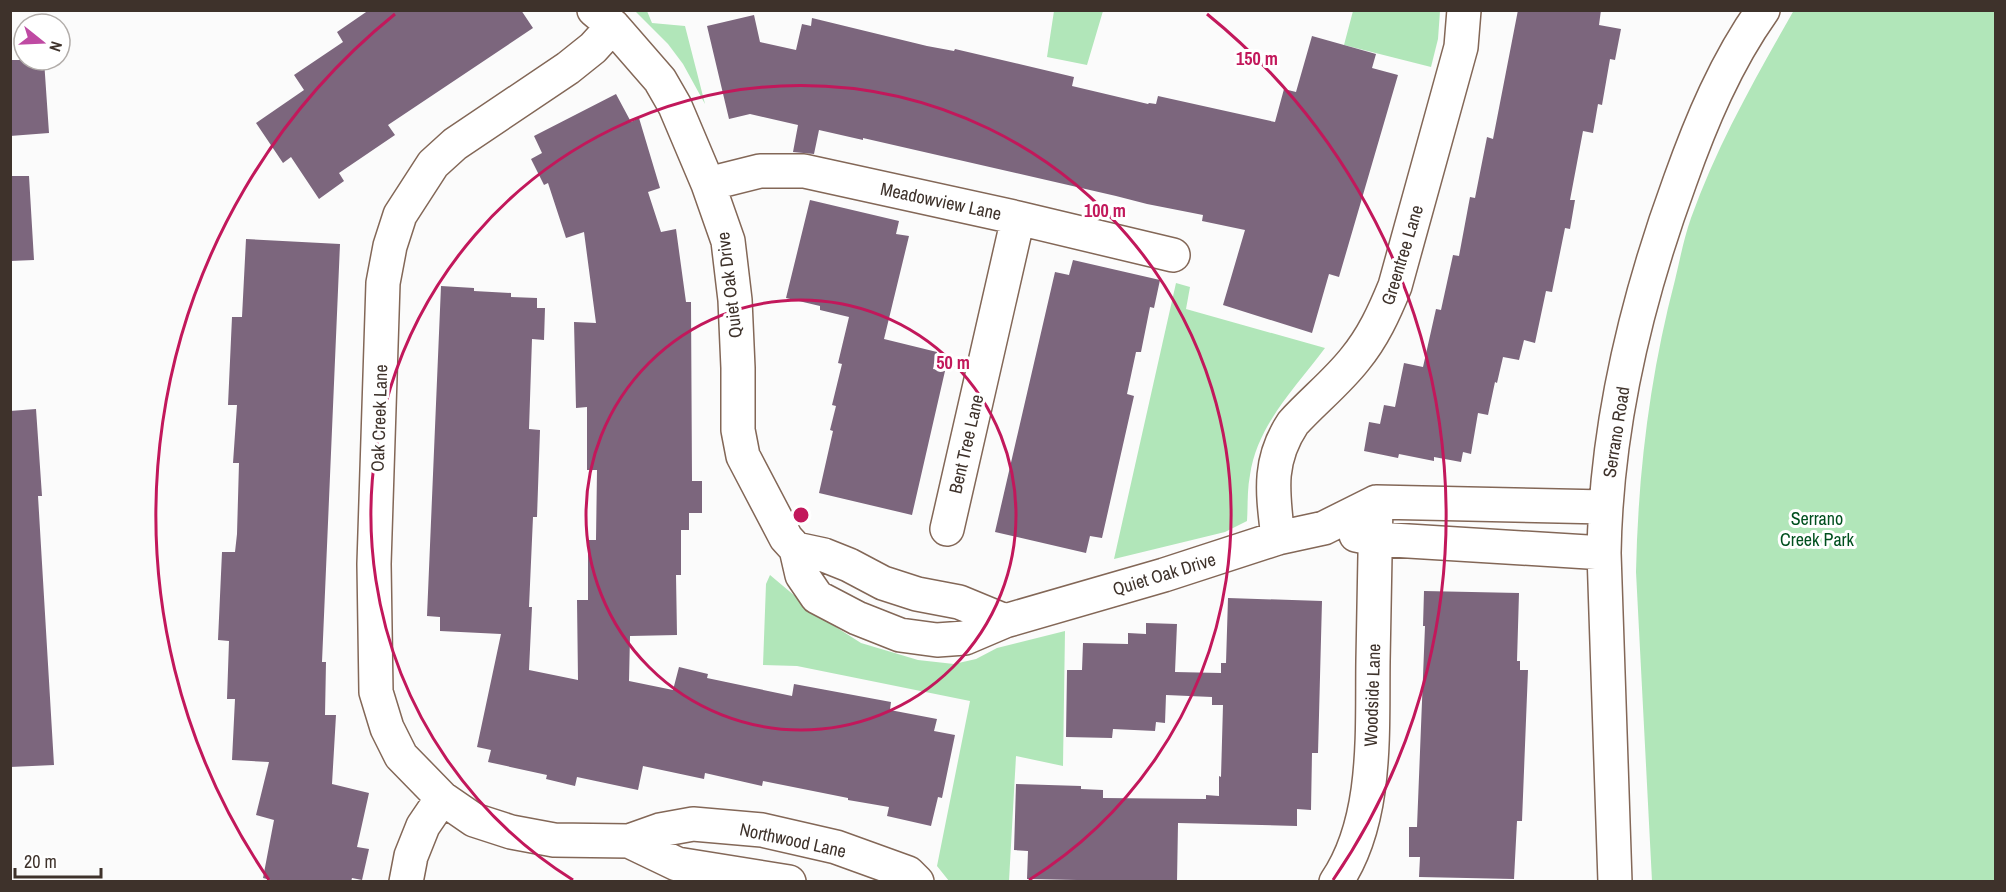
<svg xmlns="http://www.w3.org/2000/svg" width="2006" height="892" font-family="'Archivo Narrow',sans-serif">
	<rect width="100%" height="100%" fill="#fbfbfb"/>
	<!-- green -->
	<path fill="#b1e6b9" d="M1794,10L1995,11V881H1652L1636,572C1638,473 1650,375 1675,280C1680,259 1684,238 1691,218C1718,143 1755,79 1794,10Z
		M635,11H647L652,23L685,26L705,104L683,64L668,44Z
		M1054,11H1103L1087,65L1047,57Z
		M1353,11H1440L1438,39L1431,67L1344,45Z
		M1176,283L1190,287L1186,309L1325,348C1296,387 1257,425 1250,475C1247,490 1248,506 1247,521L1225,532L1114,559Z
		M770,575L820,617L861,643L918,660L954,664L976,659L997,648L1065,631L1063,766L1016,756L1009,881H949L937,866L970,701L797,666L763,665L766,584Z"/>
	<!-- building -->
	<path fill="#7c667d" d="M369,10H521L533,28L388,125L395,135L339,173L344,181L319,199L291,157L283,163L256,123L304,90L294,75L343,42L337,32Z
		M1518,10H1601L1599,25L1621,29L1615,60L1610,59L1602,105L1598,104L1593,133L1583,131L1570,200H1575L1570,229L1565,228L1552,292L1546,291L1535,343L1524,340L1519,360L1503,357L1497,383L1495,382L1488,415L1478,413L1471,454L1463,452L1461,462L1434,457V461L1399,454L1398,458L1364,451L1369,422L1380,424L1384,405L1395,407L1404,363L1423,367L1436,309L1441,310L1453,255L1459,256L1470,197L1475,198L1487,137L1493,139Z
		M754,15L760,42L796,50L802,24L811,26L812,18L927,46L954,51L955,49L1074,77L1072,86L1148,104L1149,103L1156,104L1158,96L1275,122L1284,89L1296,92L1312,36L1376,54L1372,68L1398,75L1339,277L1329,274L1312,333L1223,305L1245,230L1202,221L1203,215L1147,204L1116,196L863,138V140L819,130L814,154L793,152L798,125L750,114L729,119L707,26Z
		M10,60H44L49,133L10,136Z
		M616,94L631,122L639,118L660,188L648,192L661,232L676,229L686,302H691L692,481H702V513H689V530H681V575H676L677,635L630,636L629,681L673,690L679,667L708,674L707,678L792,696L794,684L891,702L890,710L937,719L934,731L955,735L942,798L938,797L931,826L887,816L889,807L848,800V798L763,781L762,786L705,773L704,779L643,766L638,790L577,777L575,786L546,779L547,775L488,762L491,750L477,747L501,634L440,631V617L427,616L441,286L474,288V291L511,293V297L537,298V308H545L544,340L532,339L529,429L540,430L537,517H533L529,607H532L529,670L578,680L577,600H588V540H596L597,470H587V407L576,408L574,322L596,323L584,232L566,238L548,183L544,185L531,159L542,153L534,136Z
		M10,176H29L34,260L10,261Z
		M810,200L899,221L896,234L909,236L884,339L937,352L933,369L945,371L912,515L819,493L833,431L830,430L836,406L832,405L842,364L838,363L849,317L820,310V306L786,298Z
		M246,239L340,244L322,662H326L325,715H336L332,784L369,793L357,847L369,849L362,880L352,878L351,882H278L263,878L274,820L256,815L269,762L232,760L235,699H227L229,641L218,640L222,552H235L237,534L239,463H233L237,405H228L232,317H242Z
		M1073,260L1160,280L1154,308L1150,307L1141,352H1136L1127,394L1134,396L1102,538L1090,536L1086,553L995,532L1055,272L1069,275Z
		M36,409L42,496H38L54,765L10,767V411Z
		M1424,591L1519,593L1517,661H1520V670H1528L1522,821H1517L1514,879L1419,877L1420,857H1409V827H1417L1425,626H1423Z
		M1228,598L1322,601L1318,753H1312L1311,810L1297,809V826L1178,823L1177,882L1027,879L1028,851L1014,850L1016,784L1081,786V789L1103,790V798L1206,799V795L1219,796V776L1221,777L1223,705H1212V697L1166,695L1165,723L1156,722L1155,731L1113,729L1112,738L1066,737L1067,670H1082L1083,643L1128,644V633L1146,634V623L1177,624L1175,672L1221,673V663H1226Z"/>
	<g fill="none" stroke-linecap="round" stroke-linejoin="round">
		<defs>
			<path id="minor" d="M594,10L613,26L660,80L675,106L708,184L728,241L735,300L738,368V430L743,456L786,538L796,549L802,575L817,597L857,618L900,635L937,640L965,638L1005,621L1164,575L1278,538L1324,528L1376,502L1605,507
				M708,184L760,171H804L1018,218L1173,255
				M947,529L1018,218
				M1356,535L1376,539L1604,553
				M1278,538C1273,494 1267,462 1293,423C1313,401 1337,382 1355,359C1373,337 1384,313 1395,286L1461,47L1464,10
				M796,549L824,555L849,565L883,583L917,594L959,602L1005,621
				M442,798L474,820L511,832L554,840L629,841L660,830L693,824L762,830L836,847L908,873L917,882
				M629,841L677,864L789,882
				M406,882L411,856L423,826L442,798L401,756L387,728L376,692L374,564L383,283L390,246L400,215L433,164L455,144L568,68L593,48L613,26
				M1336,882C1378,820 1372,733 1373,661C1374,608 1375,555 1376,502
				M1615,882L1604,553C1606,426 1636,301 1680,181C1701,122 1726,62 1763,10"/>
		</defs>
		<!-- minor casing -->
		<use href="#minor" stroke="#836757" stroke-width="36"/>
		<!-- minor -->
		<use href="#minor" stroke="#fff" stroke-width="33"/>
	</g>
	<!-- distance rings -->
	<g fill="none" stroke="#c2185b" stroke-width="3">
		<circle cx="801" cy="515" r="215"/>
		<path d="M573 880A430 430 0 1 1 1029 880"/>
		<path d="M269 880A645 645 0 0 1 395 14M1207 14A645 645 0 0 1 1333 880"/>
	</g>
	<g text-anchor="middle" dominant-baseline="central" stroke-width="6" stroke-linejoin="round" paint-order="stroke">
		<!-- street labels -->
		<g font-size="18" fill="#3e322b" stroke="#fff">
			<text transform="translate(941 201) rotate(12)">Meadowview Lane</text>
			<text transform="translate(1402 255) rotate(-73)">Greentree Lane</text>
			<text transform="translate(729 285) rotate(-97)">Quiet Oak Drive</text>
			<text transform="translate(379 418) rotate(-88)">Oak Creek Lane</text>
			<text transform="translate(1616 432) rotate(-81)">Serrano Road</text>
			<text transform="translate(966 444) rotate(-77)">Bent Tree Lane</text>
			<text transform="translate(1164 574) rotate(-17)">Quiet Oak Drive</text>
			<text transform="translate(1372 695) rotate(-88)">Woodside Lane</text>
			<text transform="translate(793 840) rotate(12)">Northwood Lane</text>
		</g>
		<!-- park labels -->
		<g font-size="18" fill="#004f1e" stroke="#fff">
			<text x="1817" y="518">Serrano<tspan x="1817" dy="21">Creek Park</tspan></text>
		</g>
	</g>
	<circle cx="801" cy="515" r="9" fill="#c2185b" stroke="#fff" stroke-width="3"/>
	<g font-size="18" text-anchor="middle" font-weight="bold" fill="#c2185b" stroke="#fff" stroke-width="6" stroke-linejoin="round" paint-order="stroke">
		<text x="1257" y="65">150 m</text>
		<text x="1105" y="217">100 m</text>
		<text x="953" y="369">50 m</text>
	</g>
	<!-- border -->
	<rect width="2006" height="892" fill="none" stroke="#3e322b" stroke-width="24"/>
	<!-- north arrow -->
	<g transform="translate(42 42) rotate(108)"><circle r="28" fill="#ffffff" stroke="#b2adaa" stroke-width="1.5"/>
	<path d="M0-4.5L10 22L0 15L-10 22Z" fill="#bf4aa3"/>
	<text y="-9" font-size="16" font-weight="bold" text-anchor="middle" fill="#3e322b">N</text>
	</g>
	<!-- scale -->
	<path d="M15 868v9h86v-9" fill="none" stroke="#3e322b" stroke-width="3"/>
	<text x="24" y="868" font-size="18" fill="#3e322b" stroke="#ffffff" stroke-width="4.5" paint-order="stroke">20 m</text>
</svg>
